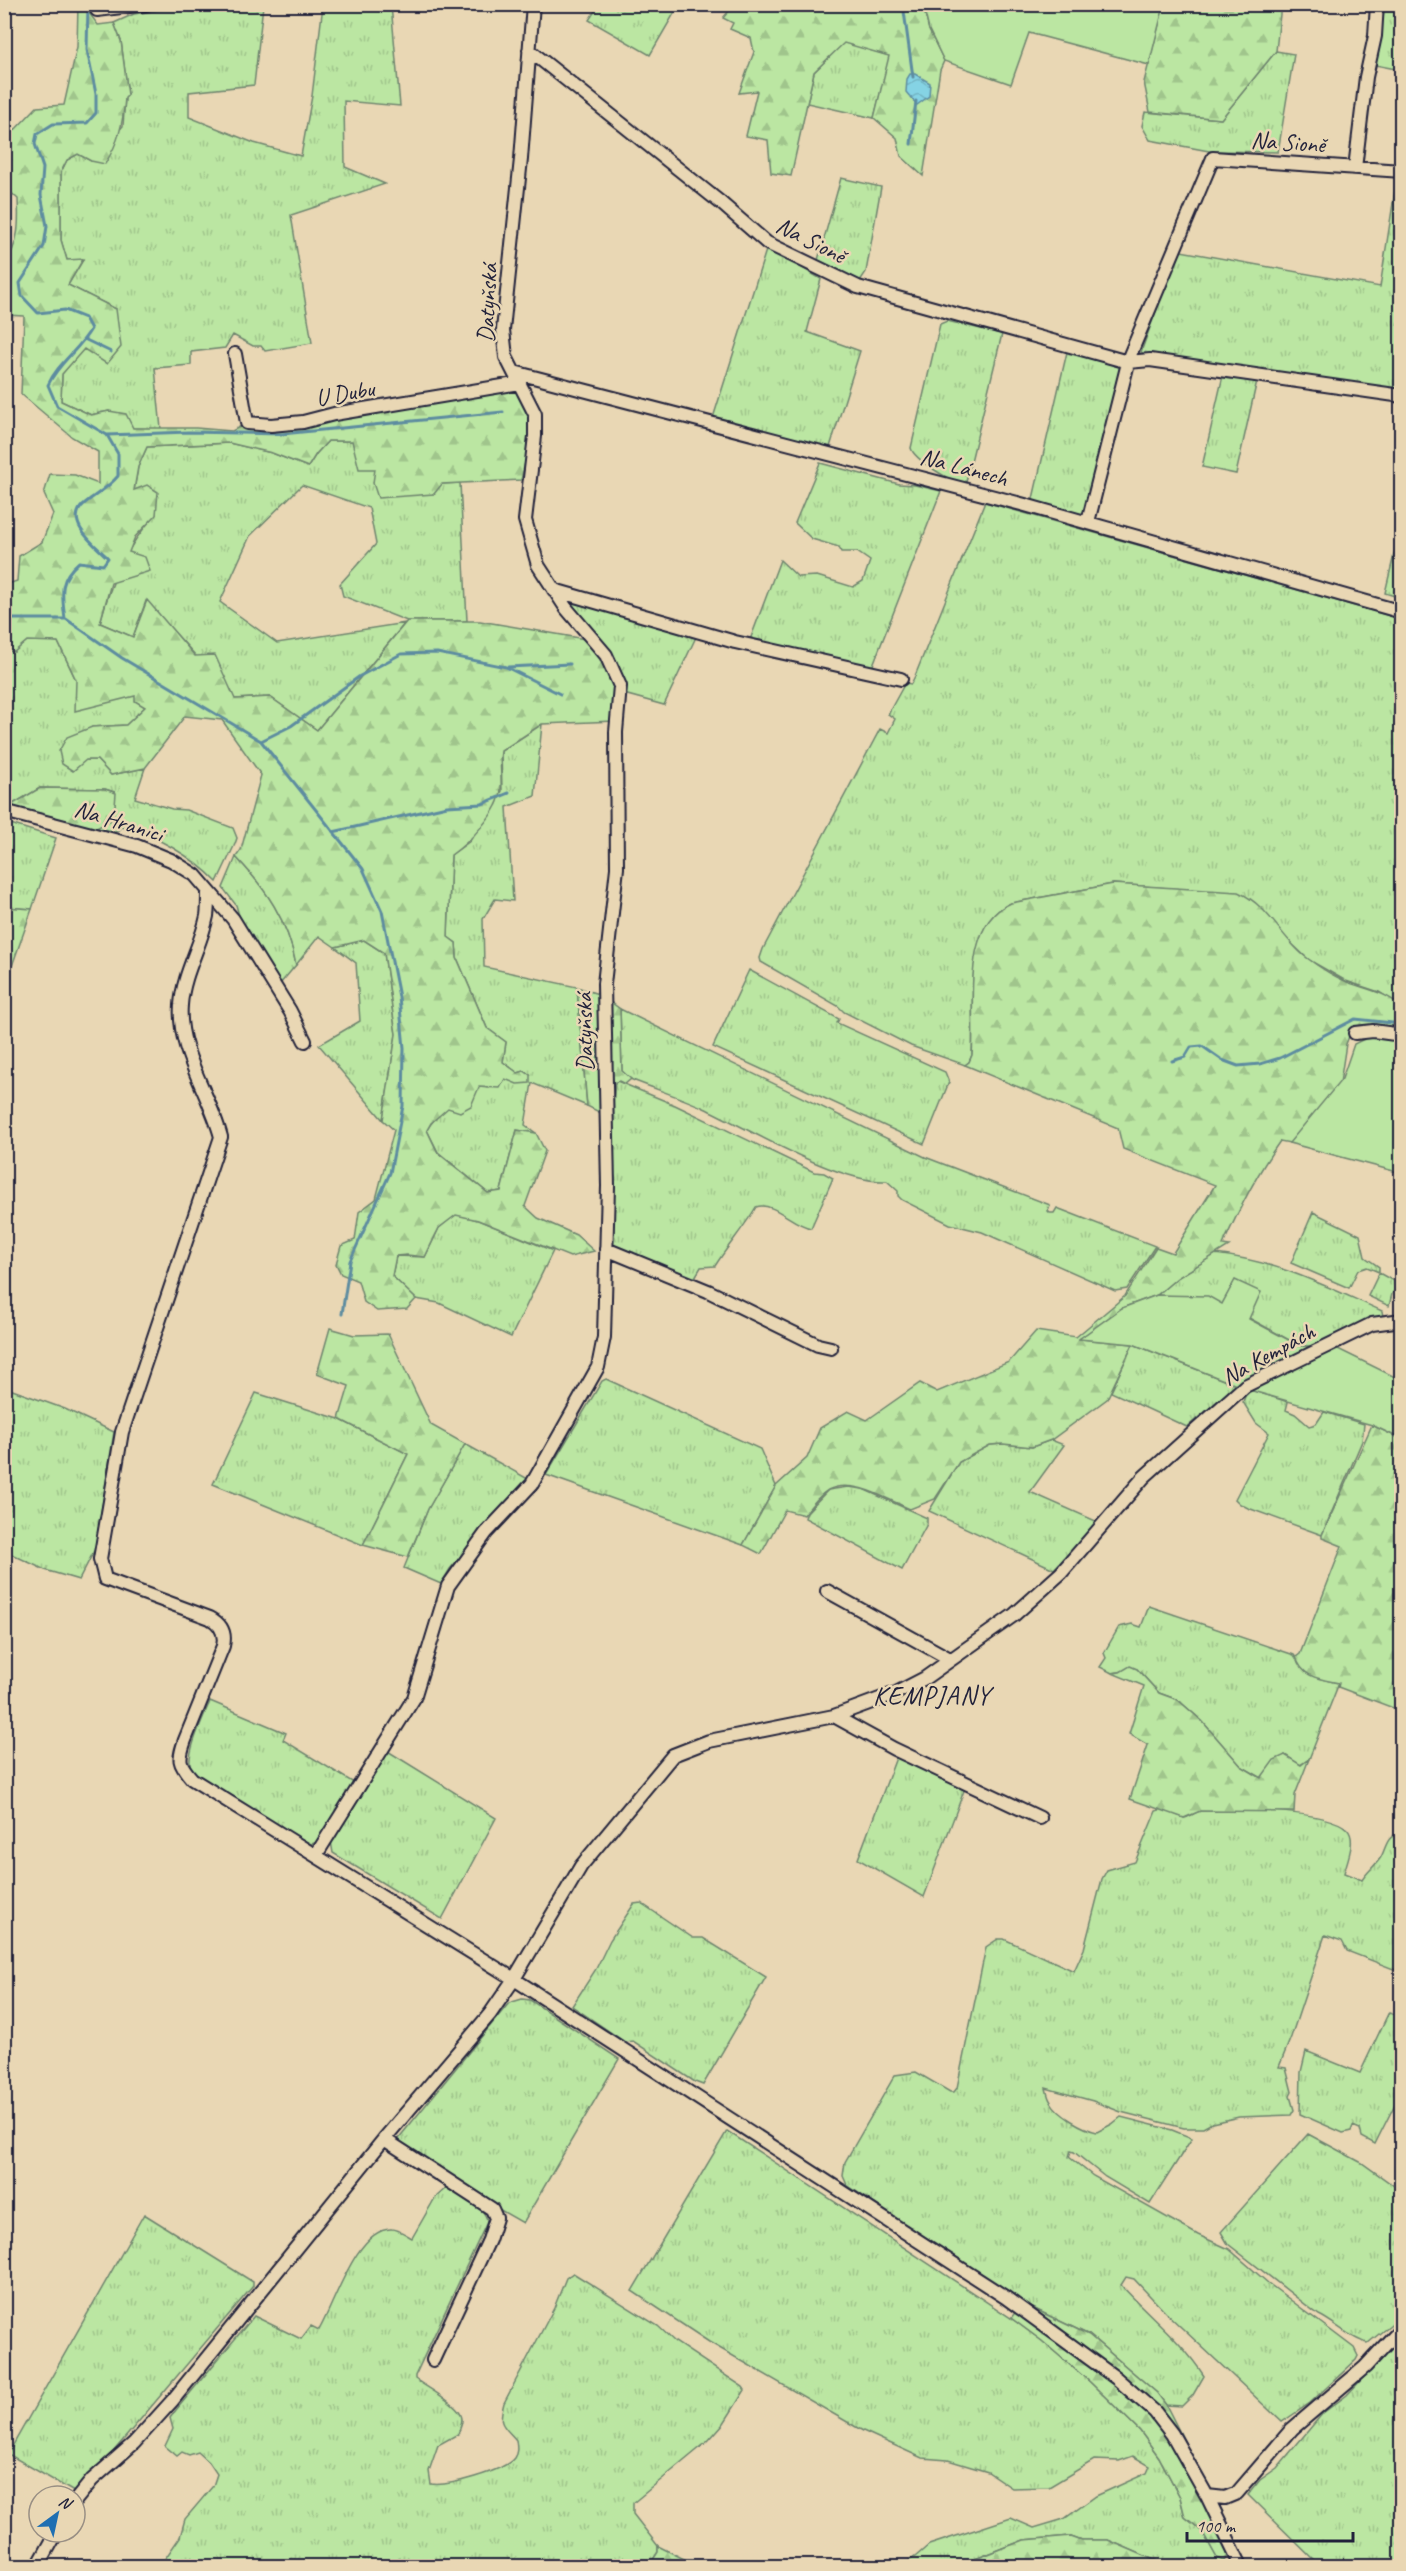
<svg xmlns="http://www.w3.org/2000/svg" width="1406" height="2571" font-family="Caveat,sans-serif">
	<defs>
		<pattern id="grass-tufts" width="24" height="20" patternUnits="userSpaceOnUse" patternTransform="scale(1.5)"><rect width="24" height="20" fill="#bbe6a2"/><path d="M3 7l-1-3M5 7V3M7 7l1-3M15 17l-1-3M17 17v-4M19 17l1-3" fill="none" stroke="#a0c58c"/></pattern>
		<pattern id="forest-firs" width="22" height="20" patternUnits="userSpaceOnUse" patternTransform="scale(1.5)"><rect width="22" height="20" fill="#bbe6a2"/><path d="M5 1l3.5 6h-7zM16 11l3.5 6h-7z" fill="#a0c58c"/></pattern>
		<pattern id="water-waves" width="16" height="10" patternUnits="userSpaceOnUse" patternTransform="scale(1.5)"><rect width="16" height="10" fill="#85d3e4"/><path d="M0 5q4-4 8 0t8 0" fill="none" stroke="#73b5c4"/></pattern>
	</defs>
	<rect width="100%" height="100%" fill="#e9d7b4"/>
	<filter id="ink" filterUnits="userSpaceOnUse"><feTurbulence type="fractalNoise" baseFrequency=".0167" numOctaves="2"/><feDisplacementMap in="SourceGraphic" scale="12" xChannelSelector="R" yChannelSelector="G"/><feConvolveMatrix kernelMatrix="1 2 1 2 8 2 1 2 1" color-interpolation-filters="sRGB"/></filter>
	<g filter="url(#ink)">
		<!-- grass -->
		<path fill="url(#grass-tufts)" stroke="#6e846e" stroke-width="1.5" d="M192,5H263L254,85L189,92V117L254,143L301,156L312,96L323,5H391L400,106L344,101L345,167L385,184L291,215L312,343L265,351L261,346H253L233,335L225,348L191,352V365L155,368L161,429L132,428L109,411L91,415L61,401L62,374L116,309L68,285L83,260H67L61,240V172L67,160L78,154L91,161L123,126L125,98L128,95L121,41L114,23L134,14Z
			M599,5V4L679,5L650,55L589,20Z
			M1382,5H1401V70L1375,65Z
			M844,42L890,56L874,118L807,103L814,72Z
			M1276,51L1294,54L1278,152L1209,151L1150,140L1142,126L1145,112L1221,119Z
			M1398,171H1401V391L1147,355L1141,352L1177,254L1181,251L1380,287Z
			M841,178L881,187L866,272L860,281L818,260Z
			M767,247L821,279L807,332L860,351L830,447L713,418Z
			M947,321L1002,334L965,486C953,482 914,460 911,448L940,324Z
			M1067,352L1121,367L1086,508L1080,516L1032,503Z
			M1224,371L1258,376L1236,474L1202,467Z
			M328,441H352L375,469L442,484L460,483L467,621H407L343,596L340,584L376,544L369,508L302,485L250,536L220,602L277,643L405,623L317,730L270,697L235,699L146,601L133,637L100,623C112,579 125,548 156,514L134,491L138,467L147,447L229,443L272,453L308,467L316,454Z
			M820,463L899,484L915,485L941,491L871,670L836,658L750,640L780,560L798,577L817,576L853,587L863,581L870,561L857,552H841L839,547L812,539L795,523Z
			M985,502L1401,619V1006L1379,992L1346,981L1309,960L1238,893L1113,884L1011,903C961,924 975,1010 972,1055L969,1062L965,1065L911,1046L844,1012L838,1006L761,962L760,958L763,949L880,729L888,733L895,719L888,714L905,683L911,684L915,676Z
			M1401,525L1402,598H1401L1385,593Z
			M569,598L696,637L664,705L624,694L573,612Z
			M43,640L58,642L76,680L136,696L145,707L126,725L92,727L86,760H97L111,775L145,768L135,798L172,809L186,810L233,828L237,838L235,844L217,882C193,857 155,834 121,827L117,831L95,829L115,792L105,789L40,788L8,807L4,806V712L9,704L5,701V650L14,652L27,641Z
			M542,724L535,796L507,807L513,901L495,899L483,919L484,967L577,987L587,1106L532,1083L525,1125L536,1133L517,1130L501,1191L488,1193L438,1152L427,1130C437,1111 461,1099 479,1087L489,1088L504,1079L530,1075L525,1071L518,1073L503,1062L506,1042L487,1028L457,958L456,943L448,937L451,855L470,841L502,791L501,751Z
			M4,822L56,838L32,909L5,907Z
			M236,857C266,889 288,920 296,965L280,984L240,919L236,905L223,888Z
			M364,940L384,953L396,1034L383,1120L319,1045L360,1021L356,963L335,947Z
			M749,970L839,1019L837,1023L945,1072L949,1082L924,1144L713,1047Z
			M620,1009L925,1157L1050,1205L1048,1211L1050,1213H1054L1057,1208L1155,1246L1127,1289L1115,1291L982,1232L950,1224L902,1200L898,1196V1191L887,1181C840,1184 749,1129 704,1108C680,1097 655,1089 630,1079L622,1071Z
			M617,1081L675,1105L814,1172L824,1173L833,1178L811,1228C792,1225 774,1201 756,1207C744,1228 728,1245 715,1266L701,1267L694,1279L612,1245L610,1148L614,1084Z
			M1313,1212L1360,1235L1365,1257L1379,1267V1272L1367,1267L1358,1270L1349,1288L1291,1263Z
			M456,1214L478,1220L553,1251L511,1337L439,1303L416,1299L392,1276L396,1256L425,1257L439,1228Z
			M1215,1254C1278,1261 1325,1286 1382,1311L1383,1316L1310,1346H1300L1249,1318L1235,1281L1222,1304L1157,1295L1177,1278Z
			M1379,1273L1399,1284L1392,1294L1389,1306L1368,1296Z
			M1133,1344L1236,1385L1187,1427L1111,1392Z
			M606,1379L760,1449L776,1486L743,1545L546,1475L602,1381Z
			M4,1387L65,1409L114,1432L95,1549L79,1580L45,1570L5,1551Z
			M1251,1390L1288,1402L1286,1410L1295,1414L1309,1426L1316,1424L1324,1412L1364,1424L1362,1441L1322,1535L1248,1508L1240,1504L1235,1499L1269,1433L1256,1423L1243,1402L1247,1391Z
			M256,1393L339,1419L408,1454L363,1545L213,1484Z
			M1051,1440L1064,1445L1030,1492L1098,1522L1054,1569L929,1511L959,1462L990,1445L1003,1444L1032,1447Z
			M465,1444L528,1479L450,1569L441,1584L404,1568L428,1509Z
			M848,1487L863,1489L927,1518V1524L902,1570L805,1518L807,1512L828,1490Z
			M1149,1606L1294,1655C1309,1678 1312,1677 1339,1683L1309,1759L1300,1765L1285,1755L1262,1778L1241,1766L1202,1721L1178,1700L1159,1693L1137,1669L1112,1673L1100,1667L1106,1658L1104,1653L1119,1627L1132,1624L1141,1627Z
			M210,1701L286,1733L283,1740L354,1783L318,1842L311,1844C289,1831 199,1786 191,1767C185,1755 205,1714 210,1701Z
			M386,1750L496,1818L442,1919L333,1853L331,1841Z
			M897,1755L965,1788L924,1897L858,1859Z
			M1162,1809L1184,1818C1190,1817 1195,1812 1201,1811C1225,1806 1330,1811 1347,1829C1357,1839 1347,1861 1344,1873L1362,1880C1367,1872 1376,1865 1381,1857C1387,1846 1386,1835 1401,1834V1972L1347,1951L1342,1941L1325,1935L1291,2037L1279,2067L1286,2068L1292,2092L1290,2096L1294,2110L1291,2115L1239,2117L1212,2123L1203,2128H1184L1121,2112L1093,2101L1046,2088C1047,2092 1048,2098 1051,2102C1058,2115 1083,2129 1097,2132L1112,2124L1121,2117L1172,2130L1192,2138L1150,2204L1105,2177L1074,2152L1071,2151L1069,2157L1093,2176L1198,2235L1229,2249L1268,2283L1354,2348L1358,2356L1356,2360L1310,2403L1282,2422L1166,2313L1134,2279L1126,2277L1121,2285C1148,2315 1182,2341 1204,2376L1193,2395L1182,2406L1166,2405L1157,2393L1089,2335L1022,2303L847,2185L843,2176L845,2162L895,2075L916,2072L950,2092H954L957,2088L986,1947L998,1939H1004L1074,1971L1084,1949L1102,1879L1107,1870L1135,1862L1156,1811Z
			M641,1903L693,1938H703L766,1977L703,2085L695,2082L633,2041L625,2042L572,2006L596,1969L610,1940L634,1904Z
			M522,1999L530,2000L619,2059L523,2223L478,2197L417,2155L398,2139L509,2003Z
			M1389,2012L1401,2016V2092L1375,2144L1362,2137L1360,2129L1353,2126L1351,2131L1343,2133L1300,2114L1301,2072L1306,2051L1360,2073Z
			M727,2131L1011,2318L1042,2341L1090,2382L1140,2431L1159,2457L1180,2497L1185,2517L1202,2531L1217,2558L1227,2563L1229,2566H1168L1108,2540H1082L1071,2536L1024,2540L957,2566H899L915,2557L929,2545L1011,2518L1034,2528L1064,2519L1096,2496L1147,2473L1150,2466L1133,2456L1119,2461L1094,2460L1049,2487L1012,2488L988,2472L948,2460L922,2458L863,2431L709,2342L632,2291Z
			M1308,2134L1362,2163L1401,2191V2316L1368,2343C1354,2341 1334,2322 1319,2315L1228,2244L1221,2232Z
			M446,2188C460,2192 486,2206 487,2222L415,2376V2379C426,2387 456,2403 461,2415C464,2421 460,2428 458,2434L438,2445L429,2471L431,2484C447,2487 504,2471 514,2458C518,2452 517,2447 516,2440C502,2424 498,2425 504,2403L554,2308L566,2278L573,2273L658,2326L675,2342L743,2387L745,2390L724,2423L708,2441L633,2503V2514L658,2546V2552L649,2566H431L400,2563L388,2566H160L180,2537L185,2519L213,2486L217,2474L209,2462L198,2452L189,2455L182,2452L177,2456L165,2446L173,2429L170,2418L176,2410L254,2316L301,2339L311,2326L319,2330C334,2305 357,2227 392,2229C399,2229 406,2235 412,2238L435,2198Z
			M144,2214L253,2282V2286L113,2452L74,2492L8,2454Z
			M1401,2338V2566H1320L1248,2495L1260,2480L1277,2468L1323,2413L1347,2395Z"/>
		<!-- forest -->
		<path fill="url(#forest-firs)" stroke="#6e846e" stroke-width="1.5" d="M78,5H83L98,25L114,23L121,41L128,95L125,98C123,123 119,142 105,164L91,161L78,154L67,160L61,172V240L67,260L83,259L68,285L116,309L121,347L107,364L84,349L62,374L61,401L91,415L109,411L126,414L133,428H196L232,431L247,423L271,425L520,383L533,428L521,480L442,484L434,494L378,498L373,483L375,469H359L352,441H328L316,454L308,467L272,453L229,443L147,447L138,467L134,490L147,485L158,492L156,515L135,537L129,552L145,557L150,571L111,583L100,623L133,637L147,600L195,656L215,655L235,699L270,697L317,730L407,621H480L585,639L601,659L615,689V721L542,724L501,751C499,764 502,776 501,789C500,812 468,843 451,855L448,937L456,943L457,958L487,1028L506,1042L503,1062L518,1073L524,1071L530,1075V1083L517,1084L505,1079L500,1088L479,1087L471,1106L460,1112L448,1108L431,1123L427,1130L438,1153L488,1193L501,1191L517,1130L536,1133L545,1151L525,1206L538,1218L576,1235L594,1251L570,1257L478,1220L456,1215L439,1228L425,1257L407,1255L396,1256L392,1276L416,1299L407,1309L377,1311L364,1302L358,1281L341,1274L336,1264L341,1246L355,1240L359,1212L376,1199L394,1130L383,1120L396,1034L384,953L364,940L335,947L319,936L296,965C288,920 266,889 236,857L241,850L261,775L222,720L185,716L145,768L111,775L97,760H86L73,771L62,764L59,751L67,737L92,727L126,725L145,707L135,701V696L75,711L76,680L58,642L27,641L14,652L5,650V585L17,581L19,556L42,542L53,514L44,494L50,474L75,475L98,484V452L72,437L21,394L24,316L5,315L4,262C20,246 19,220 18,199L5,187L7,138L37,107L64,105L77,47Z
			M734,5H923L929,30L944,61L940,70L923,176L901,156L897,138L874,118L889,56L844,43L814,72L791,176L771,173L768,140L746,136L757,91L739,93L754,52L751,38L730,29L733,23L723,18Z
			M1164,5H1281L1276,51L1221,119L1150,112L1144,82Z
			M40,788L105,789L116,793L115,806L111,820L95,829L8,807Z
			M1113,884L1238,892C1270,906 1281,939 1307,958C1319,967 1333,976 1347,982C1366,989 1385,992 1401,1006V1023C1385,1031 1369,1023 1352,1029L1346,1044L1340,1083L1290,1143L1280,1141C1257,1173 1239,1209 1223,1245L1229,1246L1177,1278L1157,1295L1122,1308L1080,1339L1133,1344L1107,1399L1051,1440L1032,1447L1003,1444L990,1445L959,1462L935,1499L910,1509C888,1500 852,1477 828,1490C820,1495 810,1507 804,1515L785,1510L761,1554L743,1545L776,1486L807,1458L820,1428L848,1411L867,1420L920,1383L937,1392L1009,1362L1036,1331L1076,1337L1125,1296L1156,1247L1173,1253L1215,1185L1123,1149L1118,1128L965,1065L969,1062L972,1055C976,1009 959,925 1011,903Z
			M5,907L32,909L5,986L4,907Z
			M577,987L601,995L620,1009L622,1071L631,1079L625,1084L619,1081L615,1082L612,1111L603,1114L587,1106Z
			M330,1328L354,1335L388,1334L431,1425L465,1444L428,1509L408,1557L363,1545L408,1454L339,1419L349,1386L317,1374Z
			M1372,1425L1401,1439V1711L1338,1687L1339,1683C1320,1679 1302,1678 1296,1657L1300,1654L1342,1546L1322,1538V1535Z
			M1130,1666L1137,1669L1159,1693L1178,1700L1202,1721L1241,1766L1261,1778L1274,1760L1285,1755L1301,1765L1309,1759L1295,1795L1294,1812L1200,1811L1184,1818L1130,1799L1148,1745L1129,1734L1144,1686L1112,1673L1120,1672Z
			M1022,2303L1089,2335L1157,2393L1166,2405L1209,2490L1229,2555L1225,2561L1217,2558L1202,2531L1185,2517L1180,2497L1159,2457L1140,2431L1090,2382L1042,2341L1011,2318Z
			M1071,2536L1082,2540H1108L1168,2566H958L1024,2540Z
			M658,2546L698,2566H649L658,2552Z"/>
		<!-- garden -->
		<path fill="#bbe6a2" stroke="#6e846e" stroke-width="1.5" d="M923,5V4L1164,5L1149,65L1029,33L1011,84L944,61L929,30Z
			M1370,1036L1401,1040V1173L1289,1143L1342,1079L1354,1044Z
			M1235,1280L1261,1292L1249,1319L1300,1346L1334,1347L1401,1380V1439L1372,1425L1249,1390L1133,1344L1079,1339L1122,1308L1157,1295L1208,1296L1222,1304Z"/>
		<!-- water -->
		<path fill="url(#water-waves)" stroke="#5d8ca0" stroke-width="1.5" d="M910,74H915L930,83L929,96L917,105L906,92L907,79Z"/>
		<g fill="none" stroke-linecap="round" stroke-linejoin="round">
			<!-- stream -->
			<path stroke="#5d8ca0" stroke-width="3" d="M903,4L913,77
				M911,144L916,101
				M84,339L111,352
				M107,435L189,432L282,434L503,412
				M4,619H65C62,594 58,580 79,562L103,565L108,558C96,546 63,522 84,504C96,494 108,488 118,476V454L107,435L57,406L48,385C58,363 79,350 91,329L85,318L65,310L38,313L22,296L20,283L44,246L47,226L41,195L43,168L35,144L37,134L53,124L87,123L96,113V94L87,50L88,4
				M66,619L122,658L261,741L363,869L382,911L399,997L404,1048L403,1106L390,1173L350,1261L342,1314
				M508,667L570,664
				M261,741L291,726L360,676L401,654L437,653L506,667L560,694
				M333,832L447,806L482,804L509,793
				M1172,1061L1185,1057L1191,1047L1202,1046L1222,1060L1238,1066L1260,1064L1280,1058L1355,1019L1402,1024"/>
			<defs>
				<path id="minor" d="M97,10L146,4
					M529,50L721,203L767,243L858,287L1128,362L1150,360L1402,396
					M1355,168L1366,77L1375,36L1377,4
					M235,354L247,423L271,425L303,422L334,414L520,383
					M514,372L1025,505L1402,612
					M1088,522L1130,355L1213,158L1402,171
					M554,590L735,642L901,679
					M4,811L137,846L171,860L195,875L233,919L290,1011L305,1041
					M208,893C208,900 208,909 207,916C201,946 183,974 181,1005C177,1051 210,1094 221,1137L122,1432L100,1559L105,1579L210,1618C221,1624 226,1633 223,1646L185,1740C178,1760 178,1763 192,1779L514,1979L1005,2297L1116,2378L1155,2412L1172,2434L1207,2496L1241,2566
					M1355,1033L1373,1031L1402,1035
					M606,1249L708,1291L818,1345L831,1348
					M827,1591L950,1659
					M834,1716L894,1749L1040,1818
					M316,1855L414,1698L448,1586L486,1533L532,1484L598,1367L604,1337L608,1186L604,984L617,868L616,732L620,686L606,655L566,608L538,565L525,520L535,436V414L506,357L503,330L521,159L533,4
					M384,2139L492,2209L496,2218L489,2240L433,2360
					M1207,2496L1225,2498L1237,2493L1292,2429L1365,2367L1402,2327
					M75,2501L92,2480L134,2443L172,2401L384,2139L490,2014L514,1979L581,1866L673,1755L709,1741L834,1716L896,1693L925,1678L1014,1615L1061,1573L1144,1477L1245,1386L1372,1324L1402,1320
					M38,2566L57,2532"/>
			</defs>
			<!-- minor casing -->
			<use href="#minor" stroke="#22223b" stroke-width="16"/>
			<!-- minor -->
			<use href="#minor" stroke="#e9d7b4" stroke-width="12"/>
		</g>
	</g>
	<g text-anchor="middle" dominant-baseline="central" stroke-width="5" stroke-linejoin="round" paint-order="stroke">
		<!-- street labels -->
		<g font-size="24" fill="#22223b" stroke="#e9d7b4">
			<text transform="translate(1288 142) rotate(4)">Na Sioně</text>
			<text transform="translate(811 240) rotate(27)">Na Sioně</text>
			<text transform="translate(487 303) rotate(-87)">Datyňská</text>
			<text transform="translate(345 393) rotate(-10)">U Dubu</text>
			<text transform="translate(964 467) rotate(15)">Na Lánech</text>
			<text transform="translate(119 821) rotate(17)">Na Hranici</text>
			<text transform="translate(584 1032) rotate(-91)">Datyňská</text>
			<text transform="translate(1268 1354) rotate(-29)">Na Kempách</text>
		</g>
		<!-- neighbourhood labels -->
		<g font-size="26" letter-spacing="1.5" fill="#22223b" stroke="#e9d7b4">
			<text x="932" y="1695">KEMPJANY</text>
		</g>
	</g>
	<!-- margin -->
	<rect width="1406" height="2571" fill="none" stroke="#e9d7b4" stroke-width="24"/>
	<rect x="12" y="12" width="1382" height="2547" fill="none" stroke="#22223b" stroke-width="2" filter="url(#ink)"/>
	<!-- north arrow -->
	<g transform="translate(57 2514) rotate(33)"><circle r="28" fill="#e9d7b4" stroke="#998f84" stroke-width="1.5"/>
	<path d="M0-4.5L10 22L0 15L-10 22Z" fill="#1f6fb2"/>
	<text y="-9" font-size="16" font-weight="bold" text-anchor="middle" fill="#22223b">N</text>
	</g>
	<!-- scale -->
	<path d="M1187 2532v9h166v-9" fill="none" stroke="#22223b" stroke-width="3"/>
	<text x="1196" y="2532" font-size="18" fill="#22223b" stroke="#e9d7b4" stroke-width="4.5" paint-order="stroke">100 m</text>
</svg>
